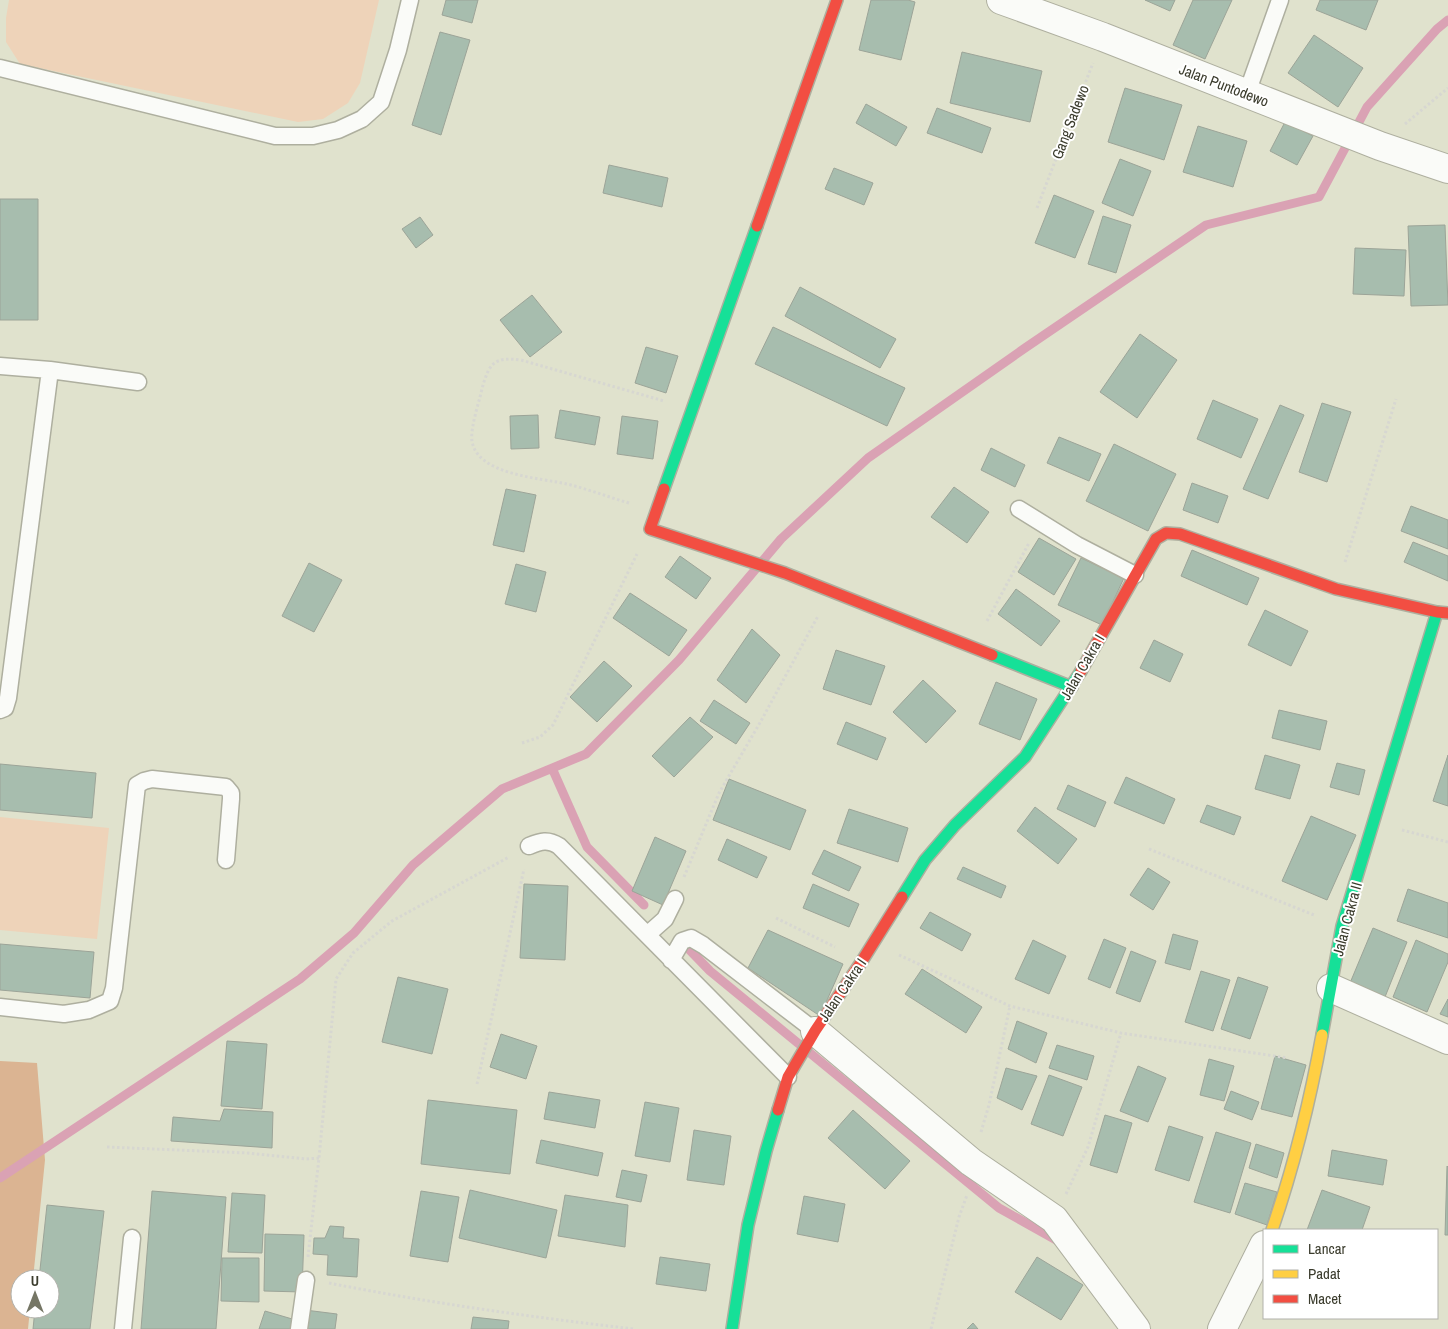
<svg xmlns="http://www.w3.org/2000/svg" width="1448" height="1329" font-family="'Archivo Narrow',sans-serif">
	<rect width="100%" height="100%" fill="#e0e2cd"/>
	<!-- green -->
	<path fill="#eed3b9" d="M9,0H379L360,83L348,103L323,119L298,122L20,64L6,42V18Z
		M0,817L109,828L97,939L0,930Z"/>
	<!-- forest -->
	<path fill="#dbb492" d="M0,1061L37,1063L45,1160L33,1279H20V1309H30L28,1329H0Z"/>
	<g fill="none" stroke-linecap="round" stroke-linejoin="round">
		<!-- stream -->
		<path stroke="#daa2b4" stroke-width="9" d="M552,768L587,847L644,905
			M680,940L710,971L999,1208L1058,1241
			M0,1178L300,979L354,933L413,865L502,789L586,754L679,660L781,539L868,458L1025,348L1206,225L1319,197L1367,107L1437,29L1448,20"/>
	</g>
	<!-- building -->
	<path fill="#a7bdae" stroke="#9ca498" d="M446,0H478L472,23L442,15Z
		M871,0H908L915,2L901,60L859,50Z
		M1145,0H1175L1170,11Z
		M1193,0H1232L1205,59L1173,45Z
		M1320,0H1378L1366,30L1316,10Z
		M440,32L470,40L441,135L412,125Z
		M1314,35L1363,68L1338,107L1288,73Z
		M962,52L1042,71L1030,122L950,103Z
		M1125,88L1182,105L1164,160L1108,142Z
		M866,104L907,127L896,146L856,123Z
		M937,108L991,128L982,153L927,133Z
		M1285,122L1313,136L1297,165L1270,151Z
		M1198,126L1247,141L1233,187L1183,172Z
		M1120,159L1151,171L1133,216L1102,203Z
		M609,165L668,178L662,207L603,193Z
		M834,168L873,183L864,205L825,189Z
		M1054,195L1094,211L1075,258L1035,243Z
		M0,199H38V320H0Z
		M1103,216L1131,225L1116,273L1088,264Z
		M420,217L433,235L416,248L402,229Z
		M1445,225L1448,305L1411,306L1408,226Z
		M1355,248L1406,250L1404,296L1353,294Z
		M800,287L896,339L880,368L785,316Z
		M532,295L562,332L530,357L500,320Z
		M773,327L905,388L887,426L755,364Z
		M1140,334L1177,360L1137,418L1100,392Z
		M646,347L678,356L666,393L635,383Z
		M1213,400L1258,419L1241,458L1197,439Z
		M1322,403L1351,412L1327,482L1299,472Z
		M1280,405L1304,415L1268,499L1243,489Z
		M560,410L600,417L595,445L555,438Z
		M538,415L539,448L511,449L510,416Z
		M622,416L658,421L653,459L617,454Z
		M1059,437L1101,454L1089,481L1047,463Z
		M1114,444L1176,474L1148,531L1086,501Z
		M991,448L1025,465L1015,487L981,470Z
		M1192,483L1228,496L1218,523L1183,510Z
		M954,487L989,512L967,543L931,517Z
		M506,489L536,495L524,552L493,545Z
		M1411,506L1448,520V549L1401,531Z
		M1039,538L1076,559L1054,595L1018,572Z
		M1413,542L1448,556V581L1404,562Z
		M1192,550L1259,578L1247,605L1181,576Z
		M680,556L711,578L696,599L665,577Z
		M1081,558L1124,578L1102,625L1058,605Z
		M309,563L342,580L314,632L282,616Z
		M516,564L546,572L536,612L505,604Z
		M1016,589L1060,621L1041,646L998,614Z
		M630,593L687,630L669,656L613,618Z
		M1265,610L1308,631L1291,666L1248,645Z
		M752,629L780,655L746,703L717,680Z
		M1154,640L1183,654L1170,682L1140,668Z
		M836,650L885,666L871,705L823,689Z
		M604,661L632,686L597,722L570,697Z
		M923,680L956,711L926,743L893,712Z
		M996,682L1037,699L1020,740L979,724Z
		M714,700L750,723L736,744L700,721Z
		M1279,710L1327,721L1320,750L1272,738Z
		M690,717L713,737L674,777L652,756Z
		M846,722L886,738L877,760L837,744Z
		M1265,755L1300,765L1290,799L1255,789Z
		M1448,755V806L1433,801Z
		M1337,763L1365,770L1359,795L1330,787Z
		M0,764L96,773L92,818L0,810Z
		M1126,777L1175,799L1164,824L1114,803Z
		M729,779L806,810L790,850L713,820Z
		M1068,785L1106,802L1095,827L1057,809Z
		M1207,805L1241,817L1234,835L1200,822Z
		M1035,807L1077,839L1058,864L1017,831Z
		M849,809L908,828L898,862L837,843Z
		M1311,816L1356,835L1327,900L1282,881Z
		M655,837L686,851L663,905L632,891Z
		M727,839L767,857L757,878L718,860Z
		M824,850L861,867L849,891L812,874Z
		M963,867L1006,886L1001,898L957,879Z
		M1148,868L1170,882L1153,910L1130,895Z
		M524,884L568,886L565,960L520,958Z
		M813,884L859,904L849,927L803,908Z
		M1408,889L1448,903V938L1397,921Z
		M930,912L971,934L962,951L920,928Z
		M1373,928L1407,942L1385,997L1350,983Z
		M768,930L843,964L820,1016L748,968Z
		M1173,934L1198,941L1190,970L1165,963Z
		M1104,939L1126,948L1110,988L1088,979Z
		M1033,940L1066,956L1049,994L1015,979Z
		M1416,940L1448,954V962L1427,1012L1393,997Z
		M0,944L94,952L90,998L0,990Z
		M1131,951L1156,961L1140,1002L1116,993Z
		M922,969L982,1007L966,1033L905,994Z
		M1201,971L1230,980L1213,1031L1185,1022Z
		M398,977L448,989L432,1054L382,1042Z
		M1238,977L1268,987L1250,1039L1221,1029Z
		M1448,999V1017L1440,1014Z
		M1017,1021L1047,1033L1036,1063L1008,1049Z
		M501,1034L537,1046L526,1079L490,1067Z
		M227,1041L267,1044L262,1109L221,1106Z
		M1057,1045L1094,1056L1087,1080L1049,1068Z
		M1275,1056L1306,1065L1292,1117L1261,1109Z
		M1209,1059L1234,1066L1224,1101L1200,1095Z
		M1138,1066L1166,1078L1148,1122L1120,1111Z
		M1006,1068L1037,1076L1022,1110L997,1098Z
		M1049,1075L1082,1087L1063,1136L1031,1124Z
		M1231,1091L1259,1102L1252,1120L1224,1109Z
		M549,1092L600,1100L595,1128L544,1119Z
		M428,1100L517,1110L510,1174L421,1164Z
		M645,1102L679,1108L670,1162L635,1156Z
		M224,1109L273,1112L272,1148L171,1141L173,1117L220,1121Z
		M853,1110L910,1161L885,1189L828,1138Z
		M1105,1115L1132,1123L1117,1173L1090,1165Z
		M1169,1126L1203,1137L1189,1181L1155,1170Z
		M694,1130L731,1136L724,1185L687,1180Z
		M1216,1132L1251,1143L1230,1213L1194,1202Z
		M541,1140L603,1153L598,1176L536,1163Z
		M1256,1144L1284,1153L1277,1178L1249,1168Z
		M1332,1150L1387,1160L1383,1185L1328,1176Z
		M1447,1166L1448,1167V1235H1445Z
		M622,1170L647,1175L641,1202L616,1197Z
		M1245,1183L1277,1192L1267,1225L1235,1214Z
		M470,1190L557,1210L546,1258L459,1238Z
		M1322,1190L1370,1207L1362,1230H1307Z
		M152,1191L226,1197L216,1329H141Z
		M421,1191L459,1197L448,1262L410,1256Z
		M232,1193L265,1195L262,1253L228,1252Z
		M565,1195L628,1205L625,1247L558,1236Z
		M804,1196L845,1204L838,1242L797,1234Z
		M47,1205L104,1211L90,1329H33L35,1309H50V1279H39Z
		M330,1226L344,1227L343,1238L359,1239L357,1277L327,1275L328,1255L313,1254L314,1238H325Z
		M265,1234L304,1235L302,1292L264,1291Z
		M660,1257L710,1264L706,1291L656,1284Z
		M1037,1257L1083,1285L1061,1320L1015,1292Z
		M222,1258H259V1302L221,1301Z
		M305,1310L337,1314L335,1329H303Z
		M265,1311L299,1321L297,1329H259Z
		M473,1317L509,1321L508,1329H471Z
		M973,1323L978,1329H967Z"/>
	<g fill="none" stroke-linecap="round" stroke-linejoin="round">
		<defs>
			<path id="lane" d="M0,68L275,136H313L338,130L362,119L381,102L398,50L410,0
				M1247,93L1280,0
				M0,366L50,370L138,382
				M1019,509L1077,545L1135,575
				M0,710L5,708L8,698L50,370
				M529,846C541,841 548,839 559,846L788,1077
				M647,935L665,919L675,899
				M671,960L682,941L691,938L703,945L815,1031
				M0,1007L64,1014L89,1010L110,1001L114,988L137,785L144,781L152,779L226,787L231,793V799L226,860
				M123,1329L132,1238
				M299,1329L306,1280"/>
			<path id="street" d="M1001,0L1103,37L1380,146L1448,169
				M1331,988L1448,1040
				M815,1031L971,1162L1054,1219L1136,1329
				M1222,1329L1264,1245"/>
			<path id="fast" d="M664,489L757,226
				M992,655L1072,687
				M902,897L925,860L955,825L1025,757L1081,671
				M1322,1035L1342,926L1437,612
				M732,1329L748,1225L766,1151L778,1110"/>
			<path id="slow" d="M1272,1230C1294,1166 1310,1101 1322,1035"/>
			<path id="jam" d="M757,226L837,0
				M664,489L650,529L785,573L992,655
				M1081,671L1156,539L1166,533L1180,534L1336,589L1437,612L1448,613
				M778,1110L788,1077L815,1031L862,961L902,897"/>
		</defs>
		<!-- lane casing -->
		<use href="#lane" stroke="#aeaf9f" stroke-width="19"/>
		<!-- street casing -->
		<use href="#street" stroke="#aeaf9f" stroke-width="30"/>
		<!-- fast casing -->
		<use href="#fast" stroke="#aeaf9f" stroke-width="14"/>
		<!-- slow casing -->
		<use href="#slow" stroke="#aeaf9f" stroke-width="14"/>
		<!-- jam casing -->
		<use href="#jam" stroke="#aeaf9f" stroke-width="14"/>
		<!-- path -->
		<path stroke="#d7d7d1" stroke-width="3" stroke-dasharray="2.5 2.5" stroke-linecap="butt" d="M1405,124L1448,88
			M1037,208L1093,63
			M629,503C608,497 588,489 567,484C541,478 477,475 472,441C470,428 480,399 483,385C490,362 495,357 521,360L664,401
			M1345,562L1396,399
			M987,621L1029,543
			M522,743L540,737L553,725L637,554
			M1402,830L1448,842
			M1149,849L1314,915
			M684,877L719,793L761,721L818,616
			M776,918L835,947
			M899,955L1010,1006L1121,1033L1288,1058
			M477,1084L524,869
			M981,1132L989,1105L1010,1006
			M107,1147L248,1153L306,1159L319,1158
			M1066,1194L1088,1147L1121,1033
			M308,1257L319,1158L336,979L353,953L392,921L509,857
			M329,1283C430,1303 531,1317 634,1329
			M931,1329L959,1217L967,1195"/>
		<!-- lane -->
		<use href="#lane" stroke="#fafbf8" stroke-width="16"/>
		<!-- street -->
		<use href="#street" stroke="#fafbf8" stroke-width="28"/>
		<!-- fast -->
		<use href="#fast" stroke="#16e098" stroke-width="11"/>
		<!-- slow -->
		<use href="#slow" stroke="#ffcf43" stroke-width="11"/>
		<!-- jam -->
		<use href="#jam" stroke="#f24e42" stroke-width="11"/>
	</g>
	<g text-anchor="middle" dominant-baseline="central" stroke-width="4" stroke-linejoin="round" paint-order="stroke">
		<!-- street labels -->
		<g font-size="15" fill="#3b3c2d" stroke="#fff">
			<text transform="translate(1224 85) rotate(21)">Jalan Puntodewo</text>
			<text transform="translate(1070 122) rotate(-69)">Gang Sadewo</text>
			<text transform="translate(1082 667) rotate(-60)">Jalan Cakra I</text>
			<text transform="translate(1347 919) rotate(-75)">Jalan Cakra II</text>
			<text transform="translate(842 990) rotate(-56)">Jalan Cakra I</text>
		</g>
	</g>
	<!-- legend -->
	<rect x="1263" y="1229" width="175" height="90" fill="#ffffff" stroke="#b1b1ab"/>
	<rect x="1273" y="1245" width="25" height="8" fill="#16e098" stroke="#b1b1ab"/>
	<text x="1308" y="1254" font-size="15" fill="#3b3c2d">Lancar</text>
	<rect x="1273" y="1270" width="25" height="8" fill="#ffcf43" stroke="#b1b1ab"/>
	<text x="1308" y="1279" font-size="15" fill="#3b3c2d">Padat</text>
	<rect x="1273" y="1295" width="25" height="8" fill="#f24e42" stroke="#b1b1ab"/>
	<text x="1308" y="1304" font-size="15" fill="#3b3c2d">Macet</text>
	<!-- north arrow -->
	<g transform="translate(35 1294)"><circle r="24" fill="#ffffff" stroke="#b1b1ab"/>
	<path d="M0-4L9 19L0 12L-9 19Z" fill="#757665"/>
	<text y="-8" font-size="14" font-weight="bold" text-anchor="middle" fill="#3b3c2d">U</text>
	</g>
</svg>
